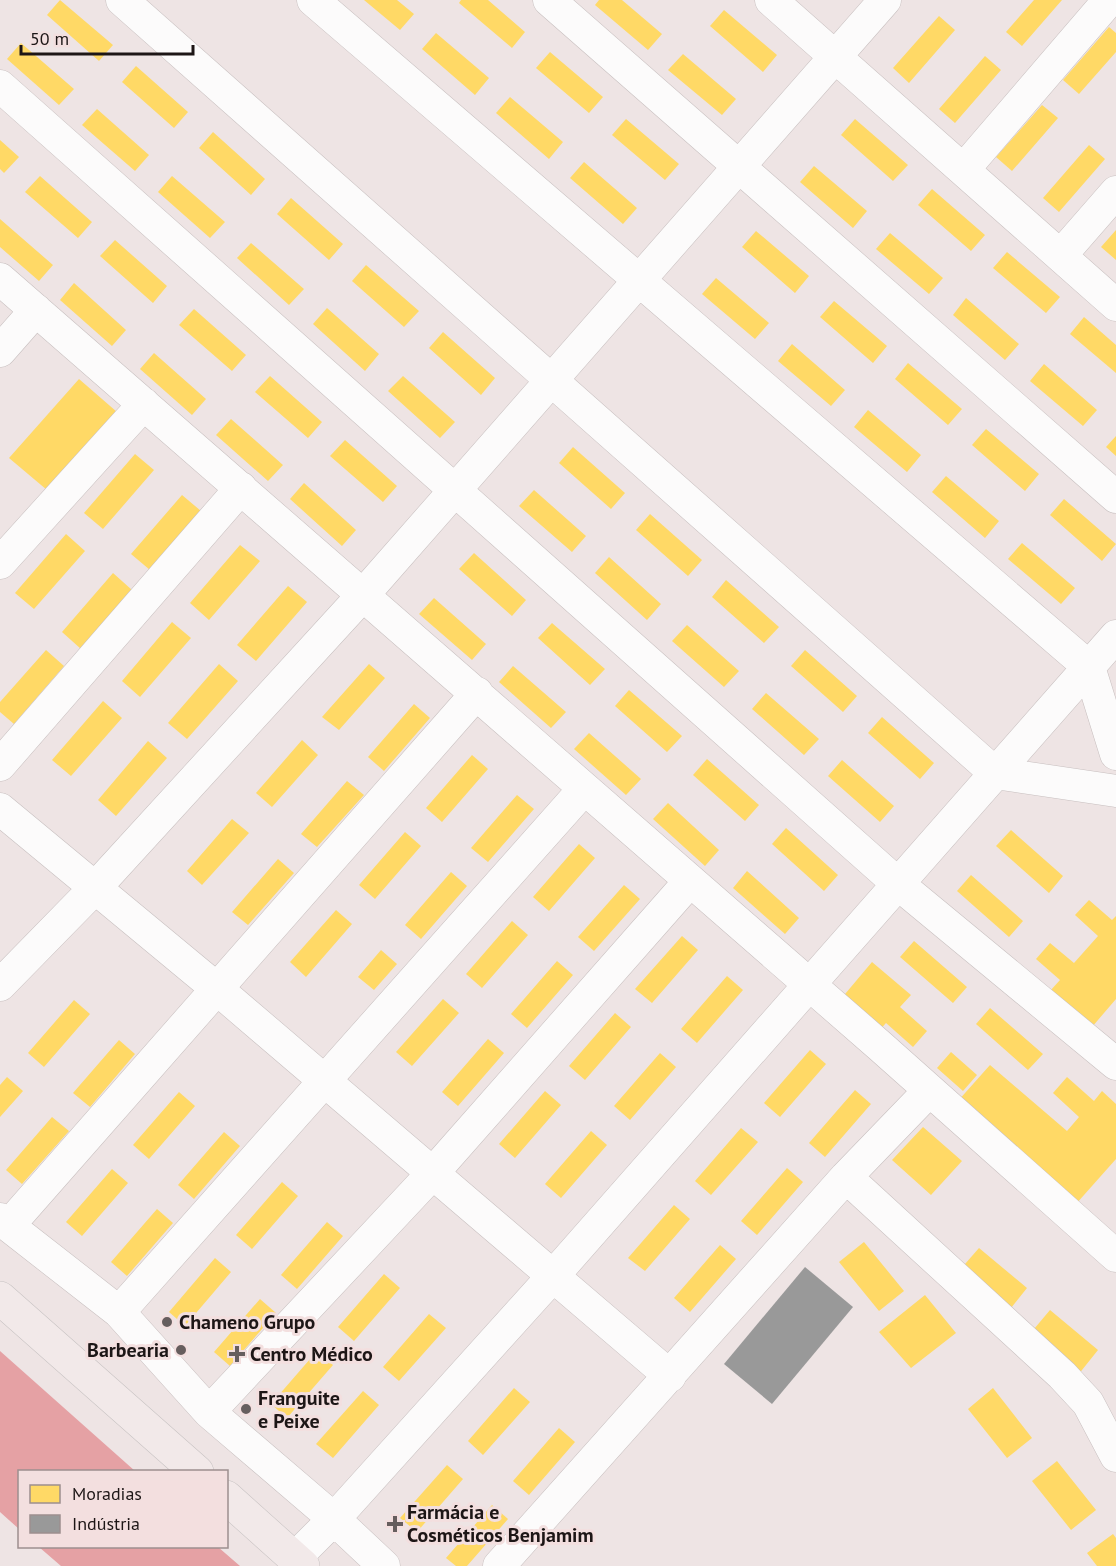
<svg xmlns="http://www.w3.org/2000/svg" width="1116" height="1566" font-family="'PT Sans',sans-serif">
	<rect width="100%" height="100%" fill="#eee4e4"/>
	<!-- water -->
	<path fill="#e5a1a4" d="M0,1351L135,1471L20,1472L19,1529L0,1512Z
		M39,1547H218L240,1566H61Z"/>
	<!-- homes -->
	<path fill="#ffd966" d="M60,0L113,45L99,61L47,15Z
		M364,0H397L414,14L400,30Z
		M461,0H488L525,32L512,48L459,3Z
		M599,0H622L662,34L648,50L595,5Z
		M1034,0H1062L1022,46L1006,32Z
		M724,10L777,55L763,72L710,26Z
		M939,16L955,30L909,83L893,68Z
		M1109,27L1116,33V52L1079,94L1063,80Z
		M436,33L489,78L475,95L422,49Z
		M21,43L74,89L59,105L7,59Z
		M550,52L603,97L589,113L536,68Z
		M683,54L736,99L722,115L668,70Z
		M985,56L1001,70L955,123L939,109Z
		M136,66L188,112L174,128L122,82Z
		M510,97L563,142L549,159L496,113Z
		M1042,105L1058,118L1012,171L996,157Z
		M97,109L149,155L135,171L82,125Z
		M626,119L679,164L665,180L612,135Z
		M855,119L908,165L893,181L841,135Z
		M213,132L265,179L251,195L199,148Z
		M0,140L19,157L4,173L0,169Z
		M1089,145L1105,159L1059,212L1043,198Z
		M584,162L637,208L623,224L570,178Z
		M814,166L867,211L853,228L800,182Z
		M40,176L92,222L78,238L25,192Z
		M172,176L225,222L210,238L158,192Z
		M932,189L985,235L971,251L918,205Z
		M291,198L343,244L329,260L277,214Z
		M0,219L53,265L39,281L0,247Z
		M1116,230V260L1101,247Z
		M756,231L809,276L795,293L742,247Z
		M890,233L943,278L929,294L876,249Z
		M115,240L167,286L153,303L100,256Z
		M251,243L304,289L289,305L237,258Z
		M1007,252L1060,297L1046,313L993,268Z
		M366,265L419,311L404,327L352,281Z
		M716,278L769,323L755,339L702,294Z
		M74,283L126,330L112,346L60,300Z
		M966,298L1019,344L1005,360L953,315Z
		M834,301L887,346L873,363L820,317Z
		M327,308L379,354L365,371L313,324Z
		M194,309L246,355L232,371L179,325Z
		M1084,317L1116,345V373L1070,334Z
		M443,332L495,378L481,395L429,348Z
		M792,344L845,390L831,406L778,361Z
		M154,353L206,399L192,415L140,369Z
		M908,363L962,409L948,425L895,379Z
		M1044,364L1097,410L1083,426L1030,381Z
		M270,376L322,422L308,438L255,392Z
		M403,376L455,422L440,438L388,391Z
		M79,379L117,412L47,490L9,458Z
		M868,410L921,455L907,472L854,427Z
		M231,419L283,465L268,481L216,435Z
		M986,429L1039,474L1025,491L972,445Z
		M1116,436V456L1106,447Z
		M345,440L397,486L383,502L330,456Z
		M573,447L625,493L611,509L559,463Z
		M135,454L154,470L103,529L84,513Z
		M946,476L999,521L985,538L932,492Z
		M304,483L356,530L342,546L290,499Z
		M534,490L586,536L572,552L519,506Z
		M182,495L201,511L150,570L131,554Z
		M1064,499L1116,544L1102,561L1050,515Z
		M650,514L702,560L688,576L636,530Z
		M66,534L85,551L34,609L15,593Z
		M1022,543L1075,588L1061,604L1008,559Z
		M240,545L260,561L209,620L190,603Z
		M474,553L526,600L512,616L459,569Z
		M609,557L661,604L647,620L595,573Z
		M113,573L132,590L81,649L62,632Z
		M726,580L779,627L764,643L712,597Z
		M288,586L307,602L256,661L237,645Z
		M434,598L486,644L472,660L419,614Z
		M172,622L191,638L140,697L122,681Z
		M552,623L605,669L590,685L538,638Z
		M687,625L739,671L724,687L672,641Z
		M46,650L64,666L14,724L0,712V702Z
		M805,650L857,696L843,712L791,666Z
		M219,664L238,681L187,739L168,723Z
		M369,664L385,678L339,730L322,717Z
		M513,666L566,712L551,728L499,682Z
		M629,690L682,736L667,752L615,706Z
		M766,693L819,739L804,755L752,709Z
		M103,701L122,718L71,776L52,760Z
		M414,704L430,718L384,771L368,757Z
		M882,717L934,763L920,779L868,733Z
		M589,733L641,779L626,795L574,749Z
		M302,740L318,755L272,807L256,793Z
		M148,741L167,758L116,816L98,800Z
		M472,755L488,769L442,822L426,808Z
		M707,759L759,805L745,821L693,775Z
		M842,760L894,806L880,822L828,776Z
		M347,781L364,795L317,847L301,834Z
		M517,795L534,809L488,862L471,848Z
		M668,803L719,850L705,866L653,819Z
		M232,819L249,833L202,885L187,871Z
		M786,828L838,875L824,891L772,844Z
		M1011,830L1063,876L1049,893L996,846Z
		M405,832L421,846L375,899L359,885Z
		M579,844L595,858L549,911L533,897Z
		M278,859L294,873L248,925L232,912Z
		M747,871L799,918L785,934L733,888Z
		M451,872L467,886L421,939L405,925Z
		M971,875L1023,921L1009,937L957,891Z
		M624,885L640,899L594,951L578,937Z
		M1089,900L1112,920L1116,916V999L1092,1027L1050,991L1060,980L1036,959L1050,943L1074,963L1098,936L1075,915Z
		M336,910L352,924L306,977L290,962Z
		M512,921L528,935L482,988L466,974Z
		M682,936L698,950L652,1003L635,989Z
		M914,941L967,987L953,1003L900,957Z
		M381,950L397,964L374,990L358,977Z
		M557,961L573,975L527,1028L511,1014Z
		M872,962L911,995L900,1007L927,1031L913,1047L886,1023L878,1032L840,1000Z
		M727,976L743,990L697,1043L681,1029Z
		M443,999L459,1013L412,1066L396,1052Z
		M74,1000L90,1014L44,1067L28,1053Z
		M990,1008L1043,1054L1028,1070L976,1024Z
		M615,1013L631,1027L585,1080L569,1066Z
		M488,1039L504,1053L458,1106L442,1092Z
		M119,1040L135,1054L90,1107L73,1093Z
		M810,1050L826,1064L780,1117L764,1103Z
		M951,1052L977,1075L963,1091L937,1068Z
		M660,1053L676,1067L630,1120L614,1106Z
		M990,1065L1067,1131L1079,1117L1053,1093L1067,1077L1094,1101L1102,1091L1116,1104V1159L1076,1204L957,1102Z
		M7,1077L23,1091L0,1117V1085Z
		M855,1090L871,1104L825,1157L809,1143Z
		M545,1091L561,1105L515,1158L499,1144Z
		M179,1092L195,1106L149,1159L133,1145Z
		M52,1117L69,1131L22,1184L6,1170Z
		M923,1127L962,1161L931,1195L892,1160Z
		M741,1128L758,1142L711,1195L695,1181Z
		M591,1131L607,1145L561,1198L545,1184Z
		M224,1132L240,1146L194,1199L178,1185Z
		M787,1168L803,1182L757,1235L741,1221Z
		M112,1169L128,1183L82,1236L66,1222Z
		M282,1182L298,1196L252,1249L236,1235Z
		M674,1205L690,1219L645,1271L628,1258Z
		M157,1209L173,1223L127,1276L111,1262Z
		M327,1222L343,1236L297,1289L281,1275Z
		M864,1242L904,1291L879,1311L839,1262Z
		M720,1245L736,1259L690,1312L674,1298Z
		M979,1248L1027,1288L1007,1313L958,1272Z
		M215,1258L231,1272L185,1326L169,1312Z
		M384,1274L400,1288L354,1341L338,1327Z
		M925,1295L956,1333L911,1368L879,1332Z
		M260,1299L276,1313L230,1366L214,1352Z
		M1050,1310L1098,1350L1078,1375L1029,1335Z
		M429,1314L446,1328L399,1381L383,1367Z
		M317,1351L333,1365L287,1418L271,1404Z
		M514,1388L530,1402L483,1455L468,1441Z
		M993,1388L1032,1438L1007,1458L968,1409Z
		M363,1391L379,1405L333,1458L316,1444Z
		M559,1428L575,1442L529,1495L513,1481Z
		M1057,1461L1096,1510L1071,1530L1032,1481Z
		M447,1465L463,1479L417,1532L400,1518Z
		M492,1505L508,1519L467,1566H456L446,1558Z
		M1113,1534L1116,1538V1566H1097L1087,1553Z"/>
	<!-- industry -->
	<path fill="#999" d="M805,1267L853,1307L772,1404L724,1364Z"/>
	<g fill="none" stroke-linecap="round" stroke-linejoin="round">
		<defs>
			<path id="minor" d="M122,0L995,773L1116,791
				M313,0L1089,667L1116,754
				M549,0L1116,497
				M771,0L1116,305
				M0,86L897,883L1116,1064
				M964,169L1109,0
				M1061,255L1116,192
				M0,279L880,1046L1116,1256
				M0,351L36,310
				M0,563L144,404
				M0,765L241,488
				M0,809L216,988L670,1376
				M0,985L95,888L363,595L885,0
				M846,1177L1062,1375L1088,1403L1116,1456
				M0,1219L119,1312L209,1412L334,1519L384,1566
				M10,1224L477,693
				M119,1312L584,789
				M209,1412L432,1174L690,881
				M295,1558L334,1519L553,1276L1116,636
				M499,1566L846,1177L929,1091"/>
			<path id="major" d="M0,1298L197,1472
				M226,1497L303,1566"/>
		</defs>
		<!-- minor casing -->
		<use href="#minor" stroke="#c7bfbf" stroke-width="33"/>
		<!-- major casing -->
		<use href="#major" stroke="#c7c2c2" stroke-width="34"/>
		<!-- minor -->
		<use href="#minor" stroke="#fcfbfb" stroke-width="32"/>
		<!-- major -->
		<use href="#major" stroke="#f2e9e9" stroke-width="33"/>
	</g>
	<!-- markers -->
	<g fill="#665e5e" stroke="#f3dfdf" stroke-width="2">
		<circle cx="167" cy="1322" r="6"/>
		<circle cx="181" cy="1350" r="6"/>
		<path d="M234 1345h6v6h6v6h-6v6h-6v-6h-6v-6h6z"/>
		<circle cx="246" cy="1409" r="6"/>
		<path d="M392 1515h6v6h6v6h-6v6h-6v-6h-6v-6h6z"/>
	</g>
	<g text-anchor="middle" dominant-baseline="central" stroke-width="6" stroke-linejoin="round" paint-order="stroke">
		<!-- poi labels -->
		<g font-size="20" font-weight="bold" fill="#1d1616" stroke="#f3dfdf" text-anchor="start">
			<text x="179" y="1322">Chameno Grupo</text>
			<text x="169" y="1350" text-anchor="end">Barbearia</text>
			<text x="250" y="1354">Centro Médico</text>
			<text x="258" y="1398">Franguite<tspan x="258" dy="23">e Peixe</tspan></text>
			<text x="407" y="1512">Farmácia e<tspan x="407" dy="23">Cosméticos Benjamim</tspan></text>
		</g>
	</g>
	<!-- legend -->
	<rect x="18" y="1470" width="210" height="78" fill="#f3dfdf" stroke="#9d8f8f" stroke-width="1.5"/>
	<rect x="30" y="1485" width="30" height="18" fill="#ffd966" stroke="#9d8f8f" stroke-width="1.5"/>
	<text x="72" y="1500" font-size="18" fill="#1d1616">Moradias</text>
	<rect x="30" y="1515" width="30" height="18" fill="#999999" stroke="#9d8f8f" stroke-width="1.5"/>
	<text x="72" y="1530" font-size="18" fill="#1d1616">Indústria</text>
	<!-- scale -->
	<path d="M21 45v9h172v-9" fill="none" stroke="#1d1616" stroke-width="3"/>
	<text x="30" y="45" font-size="18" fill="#1d1616" stroke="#f3dfdf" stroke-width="4.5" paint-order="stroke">50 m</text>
</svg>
